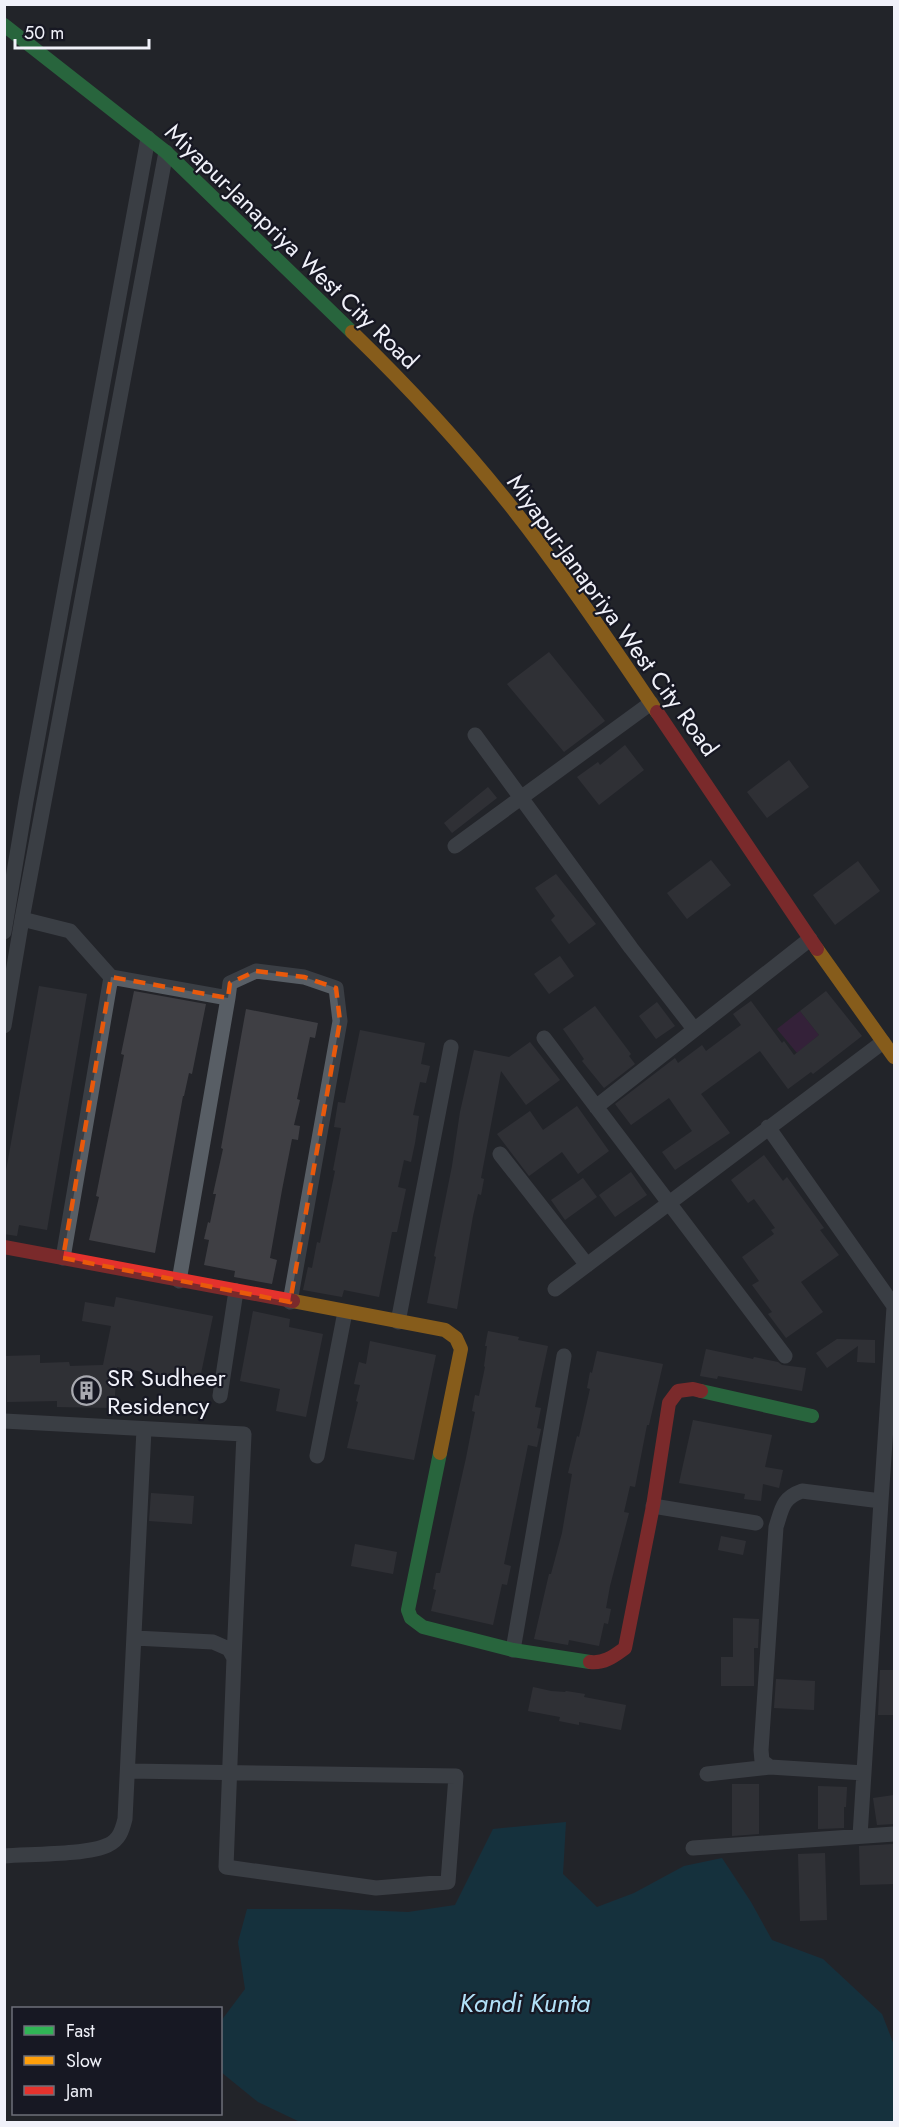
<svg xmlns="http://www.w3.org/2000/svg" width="899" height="2127" font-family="Jost,sans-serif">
	<rect width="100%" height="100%" fill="#232429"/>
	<!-- green -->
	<path fill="#4b1d4c" d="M800,1011L819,1035L797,1053L777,1029Z"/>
	<!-- water -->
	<path fill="#064056" d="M566,1822L563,1874L597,1907L634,1893L684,1866L722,1858L751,1902L772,1940L823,1959L882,2014L894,2045V2122H300L258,2102L221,2072V2021L245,1989L238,1942L247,1909H337L408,1912L455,1905L493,1829Z"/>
	<!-- building -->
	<path fill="#3f3f44" d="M549,652L605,721L564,752L507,684Z
		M625,745L644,770L599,805L577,777L598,762L600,765Z
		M789,760L809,787L767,818L747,792Z
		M488,787L497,798L452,833L444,823Z
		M711,860L731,885L687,919L667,893Z
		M858,861L880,891L835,925L813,895Z
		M556,874L596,924L569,944L551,920L555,916L535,888Z
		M560,956L574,976L549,994L534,974Z
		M39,986L87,994L47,1230L19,1225L17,1236L4,1234V1182Z
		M134,991L206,1004L192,1074L189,1073L184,1096H183L155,1253L89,1240L99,1197L96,1196L124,1055L121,1054Z
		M826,991L862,1036L813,1074L811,1072L788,1089L760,1051L701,1094L730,1133L675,1170L662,1152L692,1131L669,1098L631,1125L615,1104L675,1058L678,1063L702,1045L706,1051L741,1025L733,1014L751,1001L782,1043L784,1041L794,1055L819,1035L800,1011Z
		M657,1002L675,1026L656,1039L639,1016Z
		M595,1006L631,1054L629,1056L635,1064L604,1088L582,1061L584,1059L563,1029Z
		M246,1009L318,1023L315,1038L310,1037L297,1099L300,1100L294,1125L300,1126L298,1140L292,1139L282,1190L270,1258L277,1260L272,1284L234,1277L235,1271L204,1265L209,1240L204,1239L208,1222L210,1223L216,1194H213L223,1149L221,1148Z
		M360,1030L425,1043L421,1064L430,1066L426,1083L420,1082L413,1115L419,1116L415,1143L411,1162L404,1160L398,1187L406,1189L397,1232H392L379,1297L344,1290L342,1297L303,1290L308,1267L312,1268L317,1242L320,1243L335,1171L333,1170L341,1128L334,1127L338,1102L345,1103Z
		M530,1042L560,1080L526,1105L501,1071L481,1178L484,1179L481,1195L478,1194L473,1216L457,1309L427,1303L436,1257L434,1256L452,1166L460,1112L474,1050L509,1057Z
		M577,1106L609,1151L578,1174L562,1152L529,1176L497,1134L530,1111L543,1130Z
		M764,1155L783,1181L787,1177L824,1228L820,1230L839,1255L801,1282L823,1312L786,1338L768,1314L772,1312L752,1285L759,1281L742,1257L774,1234L771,1230L775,1228L754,1199L748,1203L731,1180Z
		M631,1172L647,1195L615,1217L599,1195Z
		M583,1178L597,1197L565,1220L551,1200Z
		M116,1297L213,1316L199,1383L117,1367L114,1408L57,1407V1401L7,1402L6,1356L40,1355V1363L69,1362L70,1366L103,1365L111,1326L82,1321L85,1302L114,1307Z
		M253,1311L290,1319L289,1327L323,1334L306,1417L276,1411L280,1389L240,1381Z
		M488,1331L519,1337L518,1340L548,1346L535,1407L541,1408L537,1428L541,1429L537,1447L528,1445L504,1564L511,1566L507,1585L502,1584L493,1625L431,1611L436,1590L433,1589L436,1573H440L466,1458L475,1412L472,1411L475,1395L479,1396L485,1367L484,1366L487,1346H485Z
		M837,1339L875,1340V1363L857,1362L858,1346L827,1368L816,1353Z
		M370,1341L436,1355L414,1460L347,1448L358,1402L356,1401L360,1385L354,1384L359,1362L366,1364Z
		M706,1349L753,1359L754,1357L778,1362L782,1365L806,1368L802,1391L718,1376L717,1379L700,1376Z
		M597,1351L663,1364L649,1425H647L635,1487L630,1486L624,1512L629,1513L610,1586L606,1608L611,1609L608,1624L604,1623L599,1646L569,1640L568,1645L534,1639L549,1574H551L562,1533L572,1474L568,1473L577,1436L579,1437L590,1389L587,1388L590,1372L592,1373Z
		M693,1420L772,1435L765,1467L783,1470L779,1488L763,1484L761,1501L744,1499L745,1494L679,1483Z
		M151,1493L194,1496L192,1524L149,1521Z
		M721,1536L746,1541L743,1555L718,1550Z
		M355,1544L397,1552L393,1574L351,1566Z
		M733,1618L759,1619L758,1648H754V1686H721V1657H733Z
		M880,1670H894V1715H878Z
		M776,1679L815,1681L814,1710L774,1708Z
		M533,1687L551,1691L565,1692L566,1691L585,1694L584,1697L626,1705L621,1730L579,1722V1725L559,1721L560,1717L528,1711Z
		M732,1784H759V1834L732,1836Z
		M818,1786L847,1787L846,1807H844V1828L818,1829Z
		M894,1795V1824L877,1825L873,1798Z
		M894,1844V1884L860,1885L859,1846Z
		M825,1853L827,1920L800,1921L798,1854Z"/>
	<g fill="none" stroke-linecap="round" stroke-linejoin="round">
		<!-- street -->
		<path stroke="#585e65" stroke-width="15" d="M475,735L631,948L694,1029
			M455,846L651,703
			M22,919L70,931L111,977L228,998L179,1281
			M4,932L26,801L148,138
			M228,998L230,983L256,971L304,977L336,988L340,1021L290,1302
			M4,1026L22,919L166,152
			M544,1038L785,1356
			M596,1107L810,939
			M768,1127L894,1306
			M500,1154L587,1265
			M63,1258L111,977
			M555,1289L883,1042
			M398,1322L451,1047
			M220,1396L236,1291
			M4,1421L244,1434L234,1658
			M317,1456L345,1312
			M653,1506L756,1523
			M513,1650L564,1356
			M128,1771L456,1776L448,1882L376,1888L226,1867L234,1658L229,1649L213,1642L135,1638
			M864,1773L770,1767L762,1761L761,1750L776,1527C782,1509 782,1498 802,1491L881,1501
			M707,1774L770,1767
			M860,1836L881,1501L894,1307
			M693,1848L894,1834
			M4,1856C29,1854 88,1855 108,1845C119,1840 122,1831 125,1819L144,1429"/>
		<!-- fast -->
		<path stroke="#30b455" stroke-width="14" d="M4,25L166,152L352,332
			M701,1391L812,1416
			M440,1453L408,1610L411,1618L423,1627L513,1650L590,1662"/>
		<!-- slow -->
		<path stroke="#ff9f0a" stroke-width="14" d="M352,332C420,398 486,471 542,547C582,601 620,657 657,712
			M817,949L894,1057
			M293,1301L445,1330L456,1338L461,1349L440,1453"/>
		<!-- jam -->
		<path stroke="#e5322d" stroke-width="14" d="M657,712L817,949
			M4,1247L293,1301
			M590,1662C604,1664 614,1656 625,1648L653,1506L669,1403L678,1391L693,1389L701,1391"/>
	</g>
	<!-- marked area -->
	<path d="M0 0H899V2127H0ZM256,971L304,977L336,988L340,1021L290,1302L63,1258L111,977L228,998L230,983Z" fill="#232429" fill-opacity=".55" fill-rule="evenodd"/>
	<path fill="none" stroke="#e8590c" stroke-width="4.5" stroke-dasharray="12 8" stroke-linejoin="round" d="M256,971L304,977L336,988L340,1021L290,1302L63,1258L111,977L228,998L230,983Z"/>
	<!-- icons -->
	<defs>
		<symbol id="building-ring" viewBox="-11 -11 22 22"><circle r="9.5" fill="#171823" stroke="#a8a9b0" stroke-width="1.5"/><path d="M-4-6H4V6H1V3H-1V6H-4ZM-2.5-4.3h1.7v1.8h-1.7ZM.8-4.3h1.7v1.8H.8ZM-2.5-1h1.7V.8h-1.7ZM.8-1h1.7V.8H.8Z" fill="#a8a9b0"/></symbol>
	</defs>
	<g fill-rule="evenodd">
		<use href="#building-ring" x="70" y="1374" width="33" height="33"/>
	</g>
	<g text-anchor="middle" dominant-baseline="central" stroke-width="4.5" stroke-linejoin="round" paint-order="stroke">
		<!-- street labels -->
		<g font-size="24" fill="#f0f1f9" stroke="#171823">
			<text transform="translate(292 246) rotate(44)">Miyapur-Janapriya West City Road</text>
			<text transform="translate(613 615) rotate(54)">Miyapur-Janapriya West City Road</text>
		</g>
		<!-- poi labels -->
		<g font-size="24" fill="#f0f1f9" stroke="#171823" text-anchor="start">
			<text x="107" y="1377">SR Sudheer<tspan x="107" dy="28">Residency</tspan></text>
		</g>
		<!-- water labels -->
		<g font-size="26" font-style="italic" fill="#b2e1f8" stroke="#171823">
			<text x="525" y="2003">Kandi Kunta</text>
		</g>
	</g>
	<!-- border -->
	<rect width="899" height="2127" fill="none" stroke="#f0f1f9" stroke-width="12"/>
	<!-- legend -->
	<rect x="12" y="2007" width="210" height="108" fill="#171823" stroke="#6e6f79" stroke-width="1.5"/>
	<rect x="24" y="2026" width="30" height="9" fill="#30b455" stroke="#6e6f79" stroke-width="1.5"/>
	<text x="66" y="2037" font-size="18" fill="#f0f1f9">Fast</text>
	<rect x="24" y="2056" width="30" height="9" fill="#ff9f0a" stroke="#6e6f79" stroke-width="1.5"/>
	<text x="66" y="2067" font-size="18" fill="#f0f1f9">Slow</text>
	<rect x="24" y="2086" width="30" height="9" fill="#e5322d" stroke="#6e6f79" stroke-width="1.5"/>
	<text x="66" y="2097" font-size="18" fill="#f0f1f9">Jam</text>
	<!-- scale -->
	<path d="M15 39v9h134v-9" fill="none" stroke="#f0f1f9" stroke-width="3"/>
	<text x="24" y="39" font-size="18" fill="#f0f1f9" stroke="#171823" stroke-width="4.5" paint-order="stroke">50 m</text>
</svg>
